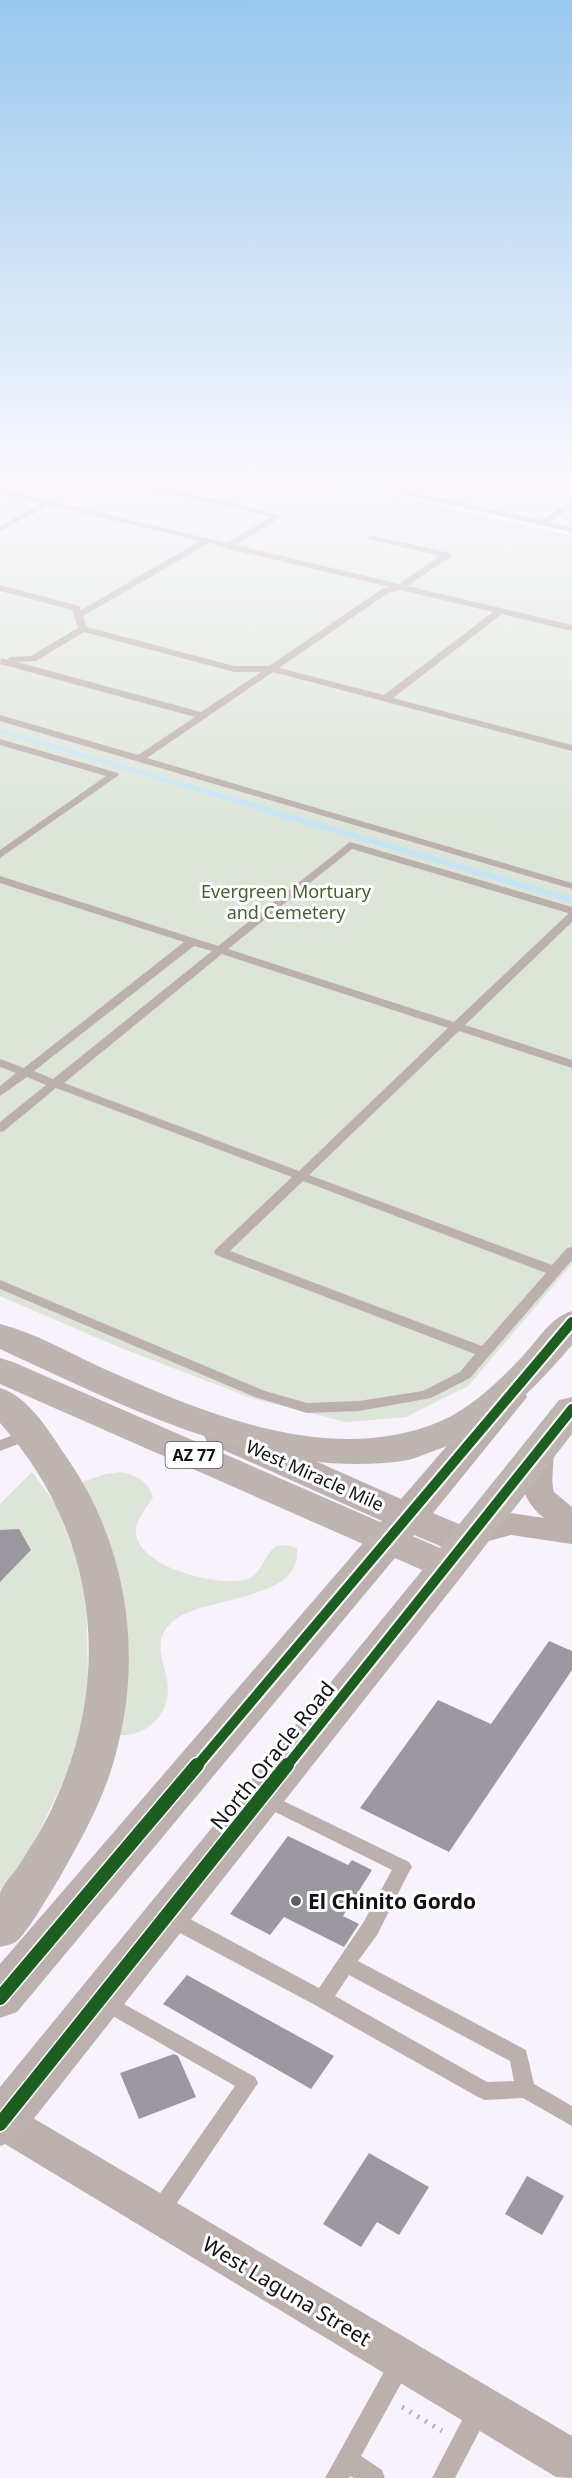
<svg xmlns="http://www.w3.org/2000/svg" width="572" height="2478" font-family="'Noto Sans',sans-serif">
	<rect width="100%" height="100%" fill="#f7f2fc"/>
	<!-- green -->
	<path fill="#dde5d9" d="M0,481H307L572,539V1264L468,1386L406,1417L346,1422L251,1398L116,1346L0,1296Z
		M342,481H572V531Z
		M32,1472L57,1506L86,1583L89,1729L26,1858L0,1890V1504Z
		M121,1472C137,1476 148,1481 153,1497C147,1507 134,1522 136,1534C141,1568 216,1586 244,1580C271,1573 261,1535 297,1548C304,1602 204,1595 173,1621C148,1643 168,1665 168,1690C167,1720 142,1738 115,1735L126,1621L121,1583L112,1552L98,1513L82,1482L105,1474Z"/>
	<g fill="none" stroke-linecap="round" stroke-linejoin="round">
		<!-- stream-far1 -->
		<path stroke="#c5e5f4" stroke-width="4.5" d="M313,481L572,538
			M0,731L242,802"/>
		<!-- stream -->
		<path stroke="#c5e5f4" stroke-width="6" d="M237,801L572,900"/>
	</g>
	<!-- building -->
	<path fill="#9c98a0" d="M19,1529L31,1550L0,1582V1530Z
		M549,1641L572,1651V1670L449,1852L360,1808L438,1700L491,1724Z
		M288,1836L348,1865L352,1860L372,1870L343,1916L359,1924L344,1947L284,1917L270,1935L230,1914Z
		M187,1975L334,2056L311,2089L163,2004Z
		M174,2054L178,2056L196,2097L139,2119L120,2073Z
		M369,2153L429,2187L399,2235L377,2222L361,2247L323,2224Z
		M527,2176L564,2196L542,2235L505,2214Z"/>
	<g fill="none" stroke-linecap="round" stroke-linejoin="round">
		<!-- path -->
		<path stroke="#b6afaf" stroke-width="5" stroke-dasharray="2 7" stroke-linecap="butt" d="M402,2407L442,2431"/>
		<!-- service -->
		<path fill="#bbb0ab" fill-rule="evenodd" d="M120,481H133L280,514V518L236,545L399,584L440,556L369,539V535L450,553V557L407,586L572,625V631L502,614L393,698L572,745V751L273,672L147,758L572,883V889L0,721V715L138,755L195,717L0,664L1,658L7,660L11,657L31,656L78,628L72,610L0,591V585L79,606L81,610L200,541L50,505L0,531V526L42,503L0,493V489L227,543L270,517ZM209,543L228,549L390,587L382,589L269,666H234L87,627L83,616ZM400,590L493,612L384,695L279,668L388,593ZM84,632L234,672H261L201,712L17,662L36,661Z
			M345,481H359L542,520L572,501V507L550,522L572,528V532Z
			M0,739L118,773L119,775L0,858V850L106,776L0,745Z
			M350,842L572,907V922L465,1025L572,1060V1068L459,1031L309,1175L552,1265L567,1248L572,1247V1260L470,1378L431,1398L359,1411L307,1413L255,1397L0,1289V1280L265,1391L307,1403L359,1401L423,1391L460,1372L475,1354L216,1255L214,1252L216,1249L292,1177L56,1088L4,1131L0,1132V1122L46,1085L27,1077L0,1096V1086L16,1073L0,1067V1059L24,1068L184,942L0,883V876L218,946ZM352,849L568,913H569L454,1022L228,949ZM194,946L212,951L53,1079L34,1071ZM222,954L448,1028L299,1171L64,1083ZM303,1181L546,1273L482,1346L230,1251Z
			M29,1429L34,1430L36,1434L34,1438L0,1451V1440Z
			M265,1792L409,1862L412,1867L409,1872L377,1935L358,1961L526,2050L534,2084L572,2106V2126L523,2098L485,2100L478,2097L315,2005L163,1924L161,1918L163,1912L170,1910L177,1912L319,1988L363,1923L392,1870L259,1804L256,1799L259,1794ZM349,1975L510,2061L514,2081L487,2082L335,1996Z
			M104,1993L255,2077L258,2083L166,2219L159,2222L152,2219L149,2212L152,2205L235,2086L97,2007L94,2001L97,1995Z
			M402,2351L410,2354L413,2362L361,2456L382,2470L385,2478H354L350,2476L349,2478H325L394,2354Z
			M479,2400L487,2403L490,2411L455,2478H432L471,2403Z"/>
		<!-- minor -->
		<path fill="#bbb0ab" fill-rule="evenodd" d="M539,1440L550,1443C558,1457 549,1476 554,1492L572,1507V1544L511,1535L474,1545L463,1542L458,1534L463,1526L511,1513L544,1518C521,1501 513,1468 528,1443Z
			M0,2103L16,2108L572,2436V2478L556,2477L0,2141Z"/>
		<!-- primary -->
		<path fill="#bdb1af" fill-rule="evenodd" d="M509,1385L522,1389L527,1397L433,1513L480,1533L485,1543L480,1553L466,1557L414,1535L17,2012L0,2018V1964L382,1521L208,1443L203,1434L208,1425L221,1422L234,1425L401,1499L496,1389Z
			M447,1553L461,1557L466,1567L461,1577L17,2140L0,2146V2087L433,1557Z"/>
		<!-- trunk -->
		<path fill="#beb4b0" fill-rule="evenodd" d="M572,1311V1345C543,1379 511,1413 471,1436C462,1441 451,1444 442,1448C429,1452 416,1459 403,1461C265,1480 122,1405 0,1349V1324C35,1333 68,1352 100,1367C203,1413 331,1468 441,1421C471,1408 498,1382 520,1359C536,1343 550,1317 572,1311Z
			M0,1358L13,1362L440,1548L559,1400L572,1397V1434L461,1577L447,1581L0,1384Z
			M0,1388C28,1396 49,1431 65,1455C126,1541 144,1651 116,1753C105,1797 82,1838 60,1877C50,1893 30,1929 17,1941C13,1944 5,1946 0,1947C0,1935 0,1903 0,1893C3,1884 13,1874 18,1867C32,1845 46,1823 56,1799C114,1671 95,1528 0,1423Z"/>
		<defs>
			<path id="cycleway-far1" d="M196,1767L572,1322
				M286,1767L572,1409"/>
			<path id="cycleway" d="M0,1998L197,1765
				M0,2124L287,1765"/>
		</defs>
		<!-- cycleway-far1 casing -->
		<use href="#cycleway-far1" stroke="#fff" stroke-width="14"/>
		<!-- cycleway casing -->
		<use href="#cycleway" stroke="#fff" stroke-width="17"/>
		<!-- cycleway-far1 -->
		<use href="#cycleway-far1" stroke="#1b5e20" stroke-width="10"/>
		<!-- cycleway -->
		<use href="#cycleway" stroke="#1b5e20" stroke-width="14"/>
	</g>
	<!-- sky -->
	<linearGradient id="sky" x2="0" y2="1"><stop stop-color="#9ac8ed"/><stop offset="0.58" stop-color="#fbf9fe"/><stop offset="1" stop-color="#fbf9fe" stop-opacity="0"/></linearGradient>
	<rect width="572" height="828" fill="url(#sky)"/>
	<!-- markers -->
	<circle fill="#635f66" stroke="#fff" stroke-width="2" cx="296" cy="1901" r="6"/>
	<g text-anchor="middle" dominant-baseline="central" stroke-width="6" stroke-linejoin="round" paint-order="stroke">
		<!-- shield labels -->
		<rect fill="#fff" stroke="#5a585c" stroke-width="1.5" x="165.5" y="1442" width="57" height="26" rx="4.5"/>
		<g font-size="16" font-weight="bold" fill="#131016">
			<text x="194" y="1455">AZ 77</text>
		</g>
		<!-- park labels -->
		<g font-size="18" fill="#44622e" stroke="#fff">
			<text x="286" y="891">Evergreen Mortuary<tspan x="286" dy="21">and Cemetery</tspan></text>
		</g>
		<!-- street labels -->
		<g font-size="18" fill="#131016" stroke="#fff">
			<text transform="translate(315 1475) rotate(24)">West Miracle Mile</text>
		</g>
		<!-- near-street labels -->
		<g font-size="21" fill="#131016" stroke="#fff">
			<text transform="translate(272 1755) rotate(-51)">North Oracle Road</text>
			<text transform="translate(287 2291) rotate(31)">West Laguna Street</text>
		</g>
		<!-- near-poi labels -->
		<g font-size="21" font-weight="bold" fill="#131016" stroke="#fff" text-anchor="start">
			<text x="308" y="1901">El Chinito Gordo</text>
		</g>
	</g>
</svg>
